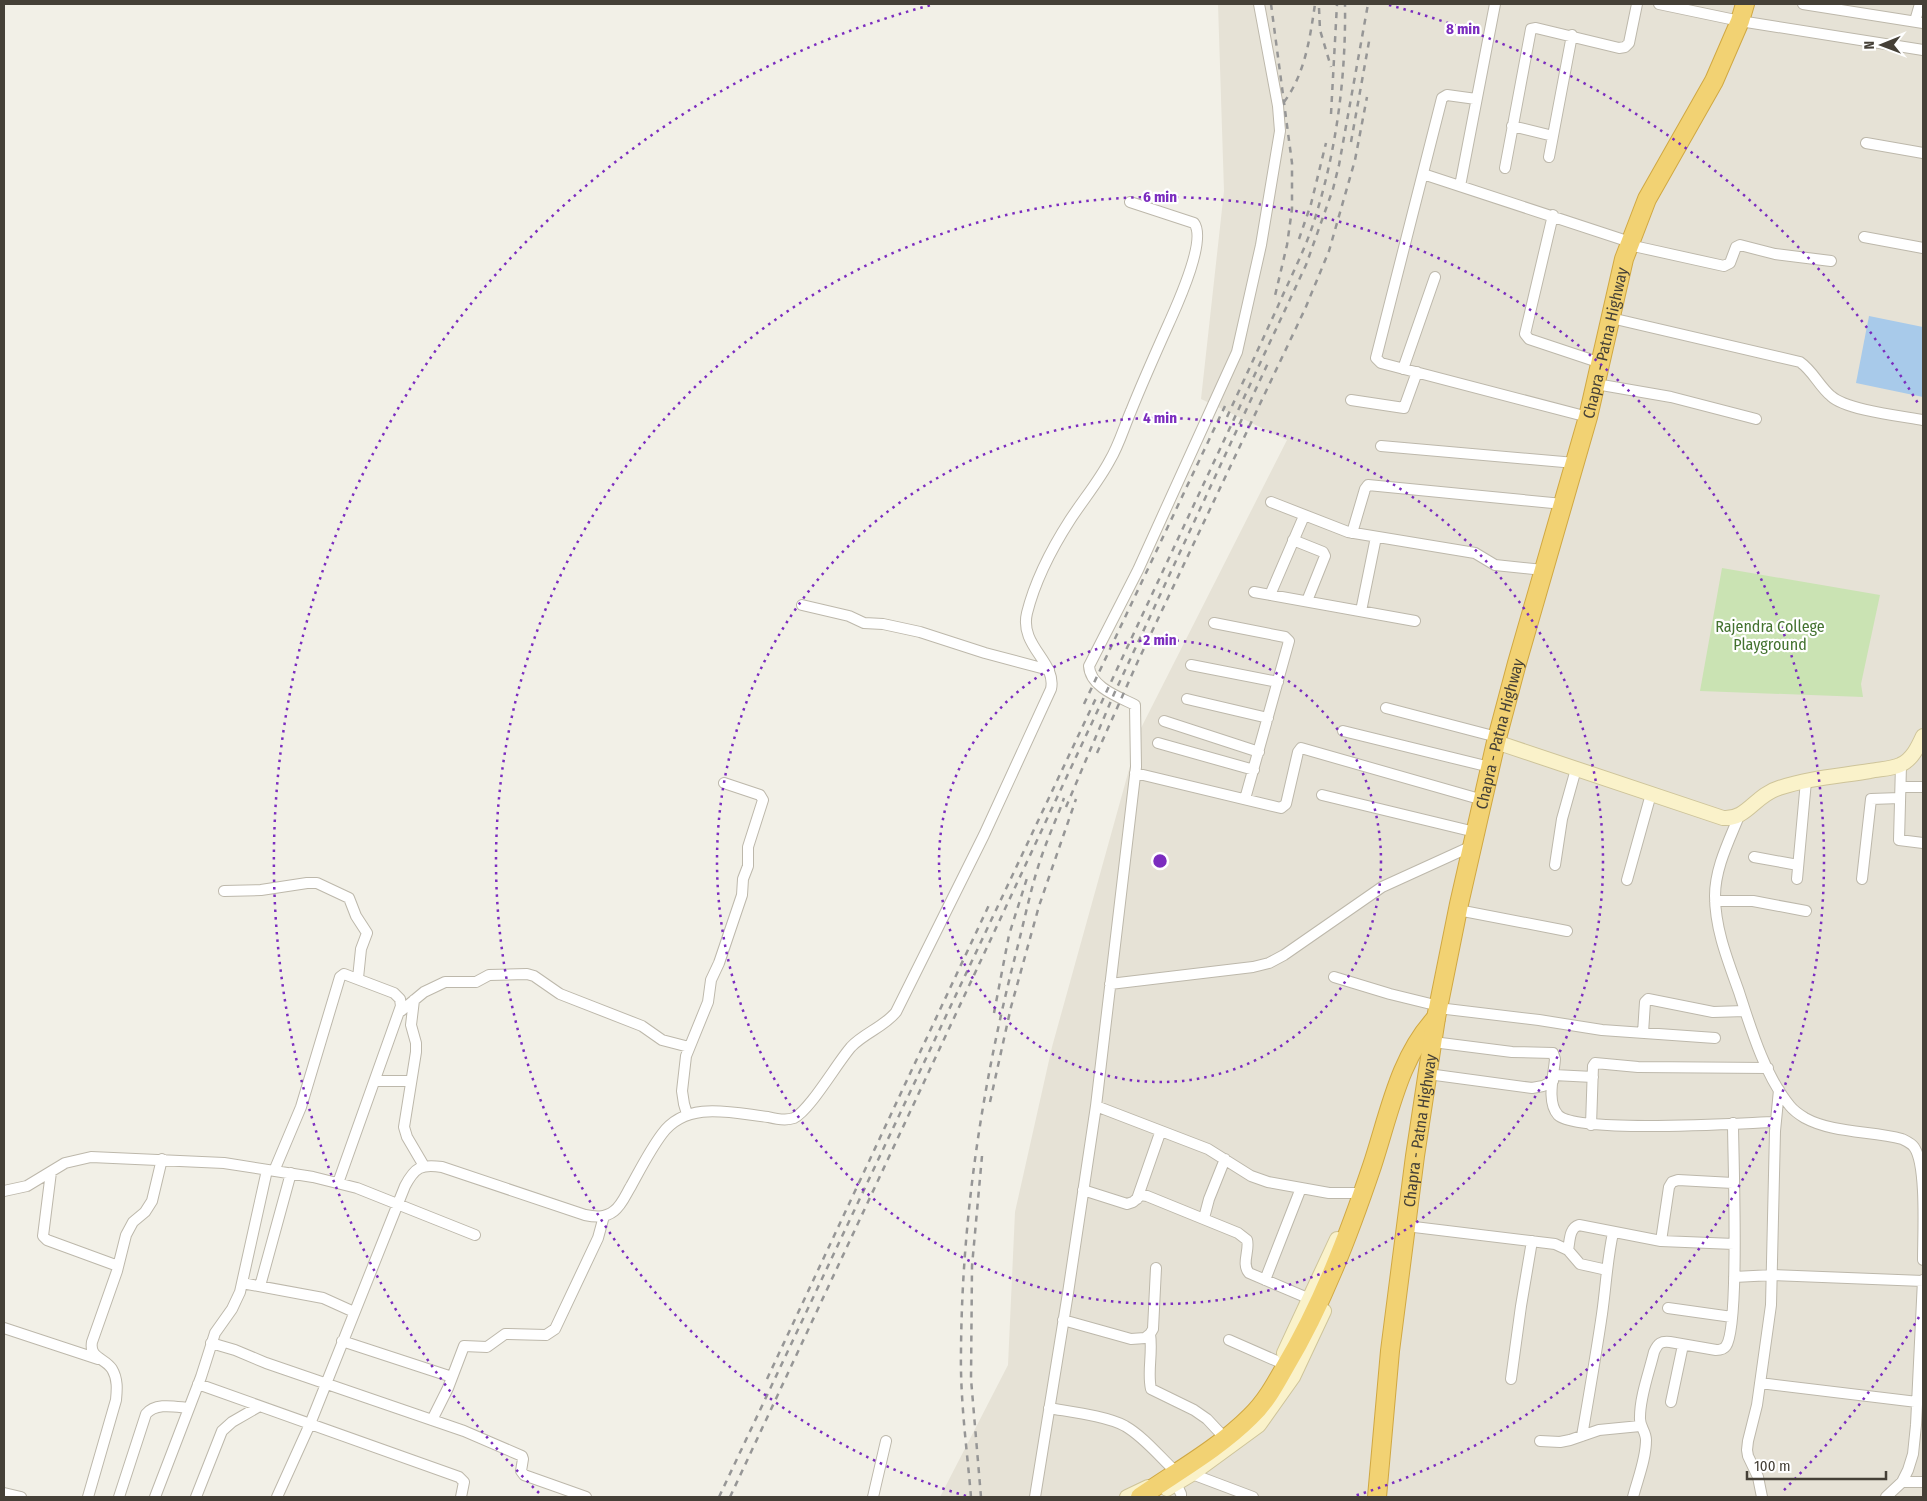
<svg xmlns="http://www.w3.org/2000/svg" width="1927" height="1501" font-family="'Fira Sans Condensed',sans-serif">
	<rect width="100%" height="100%" fill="#f2f0e7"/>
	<!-- residential -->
	<path fill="#e6e2d6" d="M1218,4H1923V1497H940L1008,1365L1015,1212L1052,1047L1140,730L1287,440L1201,399L1224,191Z"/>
	<!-- green -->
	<path fill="#cae3b3" d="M1722,568L1880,595L1861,684L1863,697L1700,691Z"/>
	<!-- water -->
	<path fill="#a8caea" d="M1869,316L1923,327V397L1856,383Z"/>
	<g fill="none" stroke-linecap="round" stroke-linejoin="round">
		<defs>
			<path id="street" d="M1659,4L1740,21L1923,50
				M1803,4L1923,23
				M1915,21L1920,4
				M1476,99L1447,95L1442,98L1376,358L1381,363L1588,417
				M1512,126L1553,136
				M1866,143L1923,153
				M1549,157L1572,35
				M1505,168L1531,29L1536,28L1619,48L1625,47L1629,43L1637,4
				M1423,174L1630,242
				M1460,186L1495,4
				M1553,215L1525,334L1529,339L1601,363
				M1864,237L1923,248
				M1629,245L1724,266L1730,263L1736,247L1740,245L1775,254L1831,261
				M1611,318L1800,362C1813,371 1819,386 1831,396C1846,410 1901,416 1923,420
				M1403,369L1435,277
				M1596,384L1671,397L1756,419
				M1351,400L1404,408L1417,372
				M1381,446L1575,463
				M1271,502L1348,532L1475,553L1495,565L1543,570
				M1352,533L1365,489L1368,485L1563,504
				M1293,540L1323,552L1325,556L1307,601
				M1254,592L1415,621
				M1270,595L1304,516
				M802,605L849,616L864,623L883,624L920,632L985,653L1049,670
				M1361,611L1376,537
				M1214,623L1285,637L1289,641L1245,799
				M1191,665L1278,682
				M1187,699L1268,718
				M1386,708L1497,737
				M1164,721L1259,752
				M1343,731L1490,767
				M1158,743L1254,770
				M1901,765L1899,840L1923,843
				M1135,773L1281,808L1286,804L1298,752L1301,748L1483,800
				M1901,787H1923
				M1322,795L1475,832
				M1739,816C1729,841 1715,868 1715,896C1715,929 1728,961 1739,992C1751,1029 1765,1076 1790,1106C1794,1111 1800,1115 1805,1118C1832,1133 1872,1131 1902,1139C1906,1141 1911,1143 1914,1147C1927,1165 1923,1235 1923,1260
				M1754,857L1798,865
				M1555,865L1562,819L1576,769
				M1797,879L1806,781
				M1862,879L1871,799L1900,798
				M1627,880L1651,794
				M224,891L261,890L307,883H317L349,898L356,916L367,933L361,949L358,978
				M1715,901H1753L1806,911
				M1458,910L1567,931
				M1334,977L1390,994L1439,1006
				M1110,984L1253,967L1269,963L1284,955L1382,887L1472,846
				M414,1000L411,1025L416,1043V1052L404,1127L407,1137L424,1166
				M1438,1008L1539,1020L1602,1030L1715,1038
				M401,1011L424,992L445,982H476L489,975L527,974L534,976L560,994L642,1026L662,1040L689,1047
				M1643,1033L1645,1002L1648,999L1713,1012L1745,1011
				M1433,1042L1512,1052L1553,1053L1555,1059C1554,1074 1546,1102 1558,1115C1577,1134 1741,1123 1775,1122
				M1428,1074L1532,1088L1543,1086L1553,1081
				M1554,1075L1593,1077
				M375,1081H411
				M1096,1106L1208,1149L1251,1176L1268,1182L1329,1193H1356
				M687,1114L684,1104L682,1091L686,1056L708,1002L711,980L719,963L742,895L743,879L748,866V847L763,800L760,795L724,783
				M1591,1125L1593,1066L1595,1063L1638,1067L1768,1068
				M274,1171L301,1107L340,977L344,974L394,993L400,999L401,1006L338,1183
				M51,1172L43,1236L47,1240L118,1266
				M1083,1190L1127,1204L1133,1202L1141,1195L1147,1196L1238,1233L1247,1240C1250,1250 1241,1264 1249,1273L1310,1299
				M4,1191L27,1186L65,1163L91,1157L224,1163L313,1177L357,1188L475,1235
				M1137,1199L1160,1133
				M1204,1218L1209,1199L1225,1159
				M1406,1226L1555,1244L1568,1250L1580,1264L1607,1270
				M1661,1241L1669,1187L1672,1182L1678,1180L1733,1183
				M1568,1250C1570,1241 1569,1228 1579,1225L1661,1241L1734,1244
				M1734,1277L1773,1275L1923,1281
				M1265,1280L1301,1188
				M242,1283L323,1298L354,1312
				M260,1286L291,1173
				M1668,1308L1732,1317
				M1063,1320L1131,1339L1145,1338L1150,1334L1153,1329L1156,1268
				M4,1328L98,1359
				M1150,1334C1153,1353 1147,1372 1151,1389L1194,1410L1207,1419L1222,1435
				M1229,1340L1279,1362
				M342,1341L452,1377
				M211,1343L235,1350L266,1363L464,1431L522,1456L523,1459L521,1471L524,1475L586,1497
				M1511,1379L1521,1306L1532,1241
				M1760,1383L1917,1402
				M198,1384L459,1477L464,1482L461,1497
				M1671,1402L1683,1345
				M1049,1408C1071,1412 1106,1416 1125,1426C1144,1437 1159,1456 1175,1471
				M432,1420L448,1388L464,1346L487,1347L505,1334L546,1335L555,1329L598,1238L604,1216
				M1582,1436C1589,1395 1596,1355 1602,1314C1606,1286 1607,1260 1613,1233
				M1540,1441L1560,1442L1570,1440L1599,1430L1640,1426
				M1192,1474L1253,1497
				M1902,1482H1923
				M1176,1483L1181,1494V1497
				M4,1493L21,1497
				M88,1497L116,1400C117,1390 118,1379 112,1369C105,1358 89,1358 92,1342L117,1271L126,1235L133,1222L145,1212L152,1201L162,1159
				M119,1497L146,1414C156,1402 176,1407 189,1408
				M155,1497L201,1377L215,1333L232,1309L240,1292L267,1170
				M196,1497L222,1431L232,1422L258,1407
				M277,1497L310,1424L405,1186C415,1167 421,1164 442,1167L585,1215C595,1217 605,1218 614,1211C622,1205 626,1194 631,1186C641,1168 650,1150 662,1134C687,1100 732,1113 768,1117C776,1119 786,1121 794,1118C810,1110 837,1063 851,1047C864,1033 884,1027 896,1012L984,835L1051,689C1057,662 1019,646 1027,613C1035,581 1052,548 1070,520C1083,500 1099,481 1110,460C1119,445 1124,427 1131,411C1143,381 1156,352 1169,323C1177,305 1207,240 1194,223L1130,202
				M873,1497L886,1441
				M1035,1497L1068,1293L1096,1106L1136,767L1135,705C1119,697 1090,687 1089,666L1138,570L1237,352L1261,245L1280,131L1278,106L1259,4
				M1633,1497C1638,1478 1646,1459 1646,1440C1646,1431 1639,1426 1640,1417C1640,1396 1649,1373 1654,1352C1658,1343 1661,1341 1670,1342L1716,1350C1720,1350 1724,1349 1726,1346C1740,1327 1733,1156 1733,1123
				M1762,1497L1758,1477L1748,1456L1747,1450L1748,1441L1757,1405L1771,1305L1775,1131L1779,1090
				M1886,1497L1902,1482L1908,1470L1913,1454L1916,1425L1923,1280"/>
			<path id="secondary" d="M1496,742L1723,818C1747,820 1755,795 1779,788C1808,778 1840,776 1870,771C1879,769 1891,769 1900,765C1912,760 1918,747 1923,736
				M1284,1353L1337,1239
				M1167,1489L1192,1474L1259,1425L1293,1377L1324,1311
				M1127,1497L1148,1487"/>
			<g id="highway">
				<path d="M1140,1497C1176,1472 1219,1448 1250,1417C1265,1403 1275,1385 1285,1367C1322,1305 1349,1234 1372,1166C1389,1115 1399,1057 1436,1018"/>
				<path id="s1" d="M1377,1497L1390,1351L1415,1156L1436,1018L1459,904L1496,742L1517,663L1588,417L1624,259L1647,199L1714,81L1740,21L1745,4"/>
			</g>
		</defs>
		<!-- street casing -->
		<use href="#street" stroke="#bdb8ab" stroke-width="12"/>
		<!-- secondary casing -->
		<use href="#secondary" stroke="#cec49a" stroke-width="16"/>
		<!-- highway casing -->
		<use href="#highway" stroke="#d0a843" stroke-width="20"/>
		<!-- street -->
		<use href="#street" stroke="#fff" stroke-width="10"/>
		<!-- secondary -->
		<use href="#secondary" stroke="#faf2ca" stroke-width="14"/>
		<!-- highway -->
		<use href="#highway" stroke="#f2d273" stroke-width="18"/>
		<!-- rail -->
		<path stroke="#969696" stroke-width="2.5" stroke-dasharray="6 6" stroke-linecap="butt" d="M1271,4L1292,163V209L1287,245L1274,300
			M1319,8L1320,30L1331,67
			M1284,102C1305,74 1310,38 1315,4
			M1331,114L1337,4
			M1351,142L1370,36
			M1299,239L1311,204L1326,143
			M1227,417C1244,380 1261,343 1278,306C1291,276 1307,246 1316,215C1337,147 1346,75 1345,4
			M1084,704L1225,406
			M1097,753L1138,661L1305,309L1329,251L1355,160L1367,97
			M1066,807L1114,694L1268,363
			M994,1013L1009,935L1028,875
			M990,1102L1011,1007L1039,906L1076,799
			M767,1379L989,905
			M719,1497L1097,696
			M730,1497L1306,265L1333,189L1339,165L1368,4
			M971,1497C967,1449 960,1400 961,1351C962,1214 983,1080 1017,949C1025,918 1031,887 1041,858C1048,837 1057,818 1064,798
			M981,1497L971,1379L972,1266L982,1156"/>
	</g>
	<!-- distance rings -->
	<g fill="none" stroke="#7b2cbf" stroke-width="2.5" stroke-dasharray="2.5 5">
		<circle cx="1160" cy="861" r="221"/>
		<circle cx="1160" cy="861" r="443"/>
		<path d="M966 1496A664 664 0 1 1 1354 1496"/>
		<path d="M1919 1317A886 886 0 0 1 1781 1493M539 1493A886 886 0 0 1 931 5M1389 5A886 886 0 0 1 1919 405"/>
	</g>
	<g text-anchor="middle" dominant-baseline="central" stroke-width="4.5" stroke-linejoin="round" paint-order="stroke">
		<!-- street labels -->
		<g font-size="16" fill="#454037" stroke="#fff">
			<text stroke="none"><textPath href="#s1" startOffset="1179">Chapra - Patna Highway</textPath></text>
			<text stroke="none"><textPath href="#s1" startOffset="774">Chapra - Patna Highway</textPath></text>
			<text stroke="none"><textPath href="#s1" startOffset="369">Chapra - Patna Highway</textPath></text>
		</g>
		<!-- park labels -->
		<g font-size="16" fill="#43722f" stroke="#fff">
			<text x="1770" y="626">Rajendra College<tspan x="1770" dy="18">Playground</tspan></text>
		</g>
	</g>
	<circle cx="1160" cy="861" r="8" fill="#7b2cbf" stroke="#fff" stroke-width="2.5"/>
	<g font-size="15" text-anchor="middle" font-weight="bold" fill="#7b2cbf" stroke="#fff" stroke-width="4.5" stroke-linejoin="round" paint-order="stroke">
		<text x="1463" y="34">8 min</text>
		<text x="1160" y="202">6 min</text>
		<text x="1160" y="423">4 min</text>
		<text x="1160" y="645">2 min</text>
	</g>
	<!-- border -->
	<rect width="1927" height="1501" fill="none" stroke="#454037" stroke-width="10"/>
	<!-- north arrow -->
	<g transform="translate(1882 45) rotate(269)" stroke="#ffffff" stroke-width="4" paint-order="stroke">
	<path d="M0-4L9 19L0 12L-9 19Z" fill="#454037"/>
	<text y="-8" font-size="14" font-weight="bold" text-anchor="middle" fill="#454037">N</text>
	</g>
	<!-- scale -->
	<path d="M1747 1471v8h139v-8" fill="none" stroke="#454037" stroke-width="2.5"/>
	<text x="1754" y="1471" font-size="15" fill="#454037" stroke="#ffffff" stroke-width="4" paint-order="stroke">100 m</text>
</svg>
